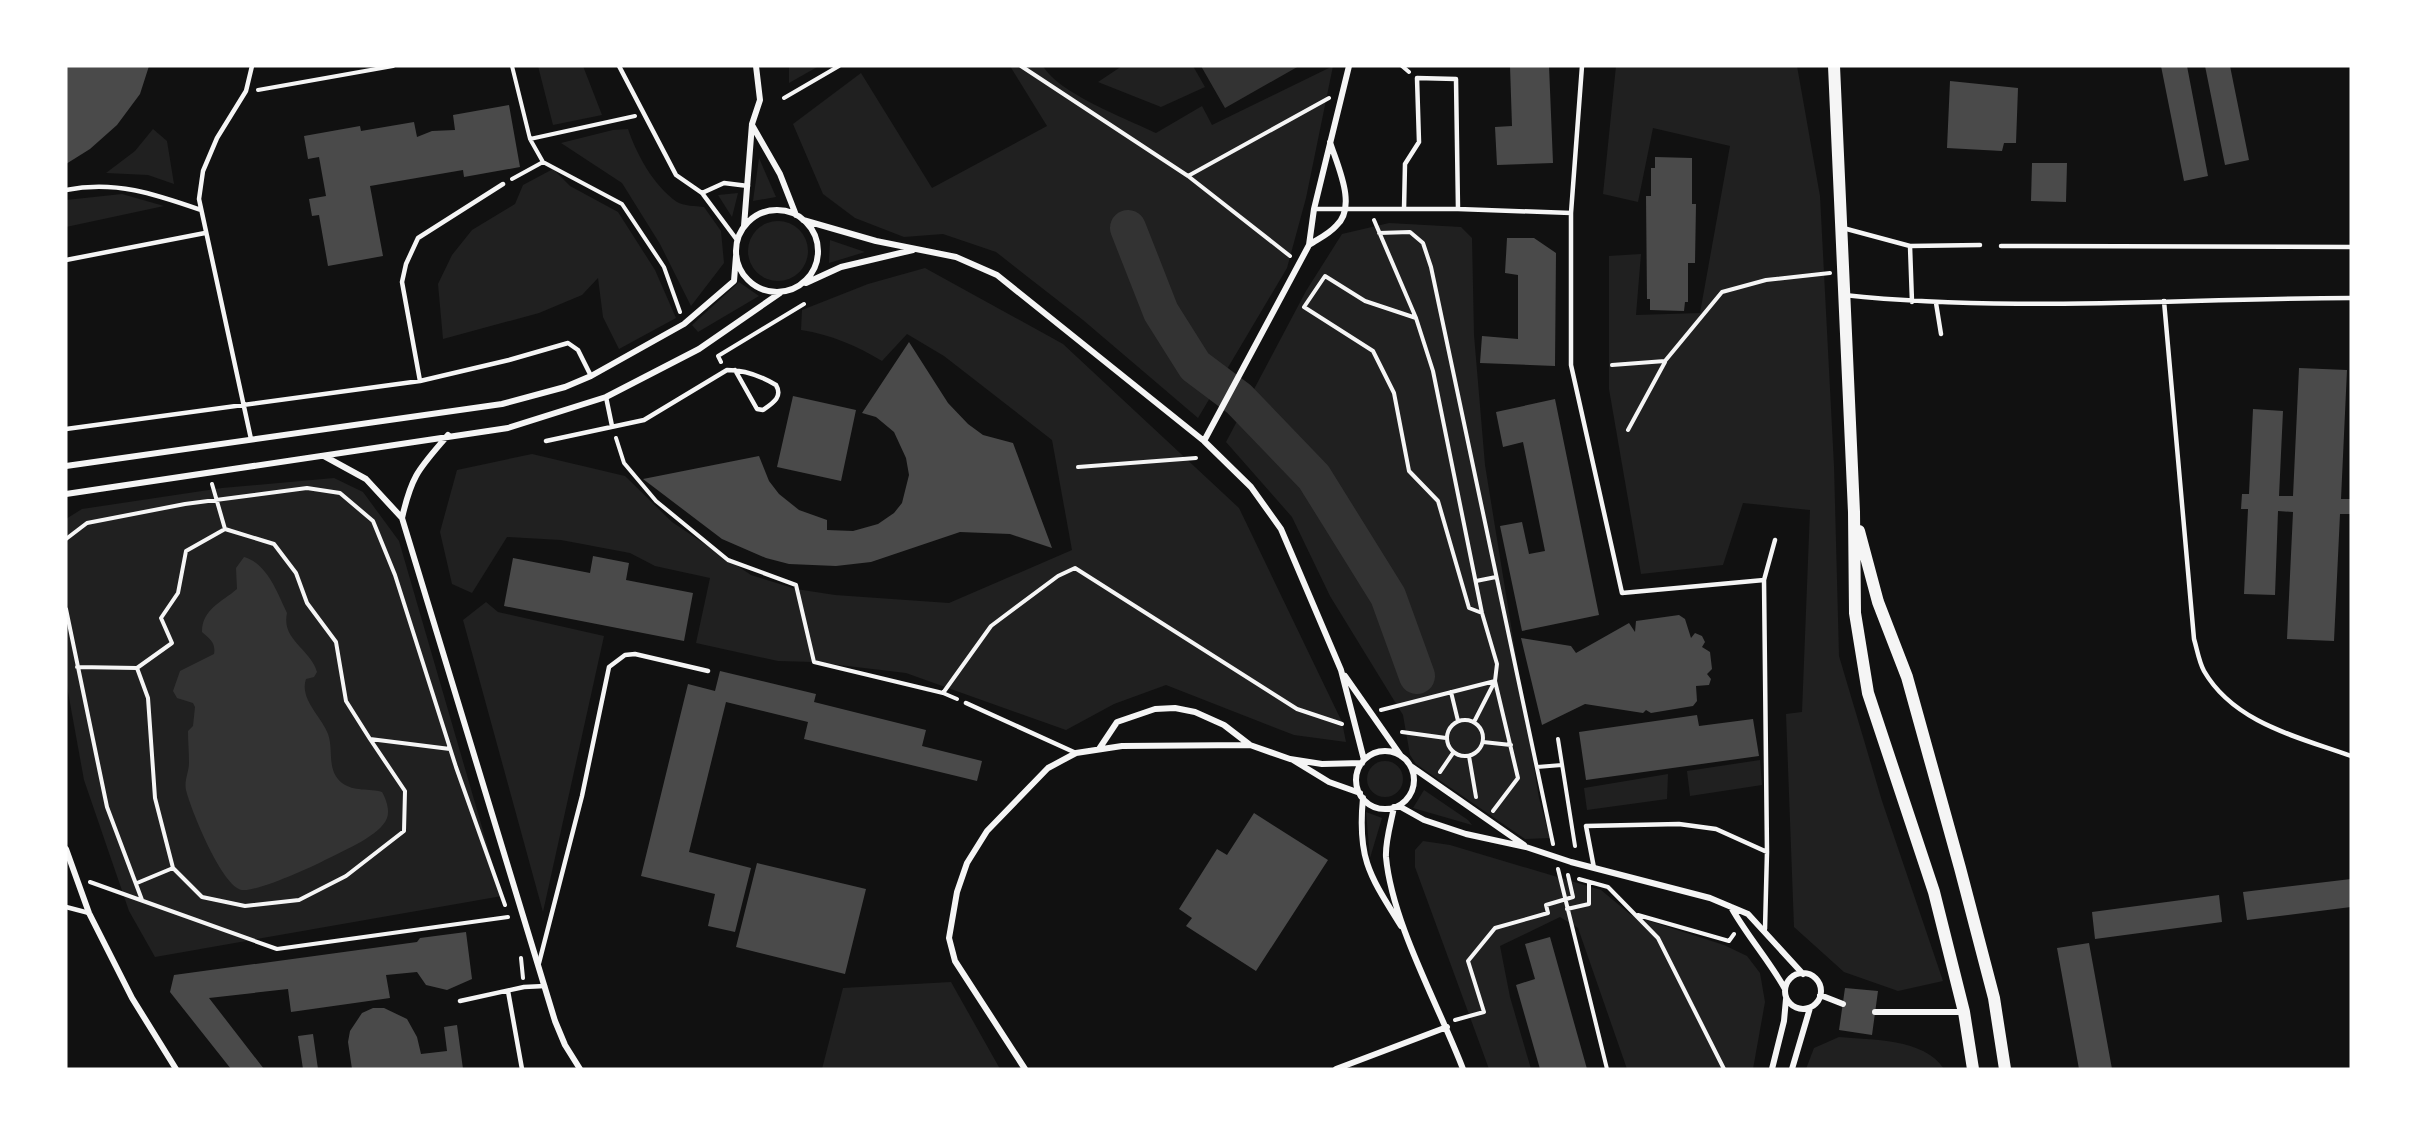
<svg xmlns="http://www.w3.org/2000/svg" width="2417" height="1135" font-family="'Space Grotesk',sans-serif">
	<rect width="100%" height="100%" fill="#111"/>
	<!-- green -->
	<path fill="#202020" d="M538,66H583L602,115L553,125Z
		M789,66H819L789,83Z
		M1010,66H1043C1058,93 1127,119 1156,133L1202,106L1212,125L1333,66L1306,198L1287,268L1198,418L1083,320L996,252L943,234L904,237L855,218L823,194L793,124L861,73L932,188L1047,126Z
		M1122,66H1193L1205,87L1161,107L1098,82Z
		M1616,66H1797L1820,196L1834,466L1839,656L1882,801L1943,981L1898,991L1844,972L1794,927L1786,714L1802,712L1810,510L1743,503L1723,565L1641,574L1609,389V256L1641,254L1636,315L1700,313L1730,146L1653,128L1638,202L1603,194Z
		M153,129L167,141L174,184L148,175L106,173L135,151Z
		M628,129C637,155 653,185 677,202C683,206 696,206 704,207L721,231L724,263L691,306L660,244L622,183L561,143L613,130Z
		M759,158L776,197L753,201Z
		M553,169L570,186L618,212L655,270L676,318L619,349L603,317L598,278L582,295L539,313L443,339L438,284L452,255L472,230L515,204L523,185Z
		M738,193L732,217L718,195Z
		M122,194L164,206L66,227V200Z
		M748 251a30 30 0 1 1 60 0a30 30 0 1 1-60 0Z
		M1389,223L1461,227L1472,238L1474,335L1485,465L1539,798L1550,838L1525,839L1416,764L1410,755L1403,715L1330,596L1292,517L1226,442L1306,291L1342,234Z
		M830,240L865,252L829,263Z
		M925,268L1063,344L1239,508L1342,722L1346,742L1294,735L1166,685L1114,704L1066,730L906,673L814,662L778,661L696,643L710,578L655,566L630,553L561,540L507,537L472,593L452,584L440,532L457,470L532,454L625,476L672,522L751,575L796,589L835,595L949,603L1072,550L1052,440L944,356L907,334L882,361C855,345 832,335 801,330L802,310L868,284Z
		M739,282L759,296L698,332L692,325Z
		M334,478L363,492L399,541L502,896L155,957L129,911L84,780L66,681V519L82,509L222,488Z
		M486,602L498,612L604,636L543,912L463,620Z
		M1760,760L1762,785L1690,796L1687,771Z
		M1367 779a18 18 0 1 1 36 0a18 18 0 1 1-36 0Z
		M1668,774L1667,799L1587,810L1584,788Z
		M1424,790L1468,820L1472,825L1413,808Z
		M1366,812L1382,818L1370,858Z
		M1423,841L1450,845L1601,890L1631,915L1724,945L1747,956L1760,973L1765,1002L1753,1069H1627L1578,928L1560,917L1500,946L1510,997L1531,1069H1489L1415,867V850Z
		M951,982L1000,1069H822L843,988Z
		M1839,1037C1871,1040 1924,1038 1944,1069H1806L1814,1048Z"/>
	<!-- water -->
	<path fill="#333" d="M1201,66H1299L1225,108Z
		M244,557C267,563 278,594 287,613C281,640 311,649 317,672L314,677L306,679C299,699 322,717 328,734C334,751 326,770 342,783C354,792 369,788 382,792C386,799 390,810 387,818C381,835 343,851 327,859C312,867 257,892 242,890C222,887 191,810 186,790C184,780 189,772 189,763C189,752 188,741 188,731L193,726L195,707L193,703L177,698L173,691L180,671L214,654C216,643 210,639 202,632C202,609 222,602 237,589L236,568Z"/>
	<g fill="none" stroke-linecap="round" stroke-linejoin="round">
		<!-- river -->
		<path stroke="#333" stroke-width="36" d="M1128,228L1161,312L1195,366L1239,399L1314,477L1388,596L1417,676"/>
	</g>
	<!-- building -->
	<path fill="#4a4a4a" d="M66,66H149L140,94L117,125L90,149L66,164Z
		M1510,66H1549L1553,163L1497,165L1495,127L1512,126Z
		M2161,66H2187L2208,176L2184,181Z
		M2205,66H2230L2249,160L2225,165Z
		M1950,81L2018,88L2016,143H2004L2002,151L1947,148Z
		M509,105L520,167L464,177L463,170L370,186L383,256L328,266L319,215L312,216L309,199L326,196L319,157L308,159L304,136L360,126L361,131L414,122L417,137L432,131L455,130L453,115Z
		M1655,157L1692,158V204H1696L1695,263H1688V302H1685L1684,311L1650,310V299H1647L1646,196H1651V168H1655Z
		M2032,163H2067L2066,202L2031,201Z
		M1507,238H1534L1556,253L1555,366L1480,363L1482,336L1518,339V275L1505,273Z
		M909,342L948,403L968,424L983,435L1013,443L1052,548L1010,534L960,532L871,562L836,566L789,564L766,558L722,539L643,479L759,456L769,481L779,494L799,510L827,520V530L853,531L878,524L894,513L902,503L909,475L906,458L894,432L876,417L862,413Z
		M2299,368L2347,370L2341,499H2351V514H2340L2334,641L2287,639L2293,512L2278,511L2275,595L2244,594L2248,509H2241L2242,494H2249L2253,409L2283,411L2279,496H2293Z
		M793,396L856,410L841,481L777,467Z
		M1555,399L1599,615L1522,631L1500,526L1522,522L1529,554L1545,551L1523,442L1503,447L1496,412Z
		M593,556L629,563L626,580L693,593L684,641L504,606L513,558L590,573Z
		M1679,615L1685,619L1691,638L1695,633L1702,636L1705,642L1702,647L1710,652L1712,669L1707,674L1711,679L1709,685L1696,686L1697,701L1693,706L1651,713L1646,710L1643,713L1585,704L1542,725L1521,638L1571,646L1576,653L1629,623L1635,632L1636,621Z
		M720,671L816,694L814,702L926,730L922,746L982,761L977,781L804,739L808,722L726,702L689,852L751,868L735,932L708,926L715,894L641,876L688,684L715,691Z
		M1697,715L1699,726L1753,719L1759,756L1586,780L1579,732Z
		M1254,813L1328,860L1256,971L1186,926L1192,918L1179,909L1217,849L1227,855Z
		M757,863L866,889L845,974L736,947Z
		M2351,879V907L2247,920L2243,892Z
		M2219,895L2222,922L2095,939L2092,912Z
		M466,932L472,979L447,990L426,985L417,972L386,975L390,998L291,1012L288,989L209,998L264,1069H231L170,992L174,975L417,942L420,938Z
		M1550,937L1587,1069H1540L1516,985L1535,979L1525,944Z
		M2089,943L2112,1069H2079L2057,948Z
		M1845,988L1878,991L1872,1035L1839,1030Z
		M373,1008H384L407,1019L417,1037L421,1054L447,1051L444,1027L457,1025L463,1069H352L348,1042L350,1031L362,1013Z
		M313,1034L318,1069H303L298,1036Z"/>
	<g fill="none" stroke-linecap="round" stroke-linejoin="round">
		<!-- path -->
		<path stroke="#f5f5f5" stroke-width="4" d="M512,66L530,139L543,162L622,204L664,267L680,312
			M1021,66L1188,176L1290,256
			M1402,66L1409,72
			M258,90L393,66
			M784,98L839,66
			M530,139L635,116
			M1188,176L1329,98
			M512,179L543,162
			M1374,220L1416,318L1433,371L1482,613L1497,664L1495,681L1474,722
			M1379,233L1410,232L1423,243L1431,267L1553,844
			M1416,318L1365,301L1325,276L1304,307L1373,351L1394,393L1409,471L1438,501L1469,608L1482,613
			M721,362L718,356L804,304
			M1612,365L1665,361L1722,292L1766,280L1830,273
			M1628,430L1665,362
			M616,438L624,463L656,501L728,560L796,585L814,662L943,693
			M1078,467L1196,458
			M212,484L225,529
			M66,539L87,523L185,504L307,488L340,493L373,521L395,575L456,767L505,905
			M1476,581L1496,577
			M66,609L107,807L142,900
			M77,667L137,668
			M1451,692L1458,721
			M957,699L943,693L991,626L1058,576L1075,568L1297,709L1342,724
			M1381,710L1495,681L1518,778L1493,811
			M1447 738a18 18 0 1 1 36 0a18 18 0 1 1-36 0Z
			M1402,732L1446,738
			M370,739L405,791L404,831L346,876L299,900L245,906L202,897L173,868L155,798L148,698L137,668L172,643L161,618L178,593L186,551L225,529L274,544L296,573L307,603L336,642L346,701L370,739L450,749
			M1558,739L1575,846
			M1483,742L1511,745
			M1469,756L1476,797
			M1537,767L1562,765
			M1440,772L1453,753
			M1558,869L1607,1069
			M1579,879L1608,887L1658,938L1724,1069
			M90,882L277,949L508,917
			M137,883L173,868
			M1567,909L1589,904V883
			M1638,915L1729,941L1734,934
			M521,958L523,978
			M1455,1020L1484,1012L1468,961L1495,928L1548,913L1546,905L1573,897L1568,875"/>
		<!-- service -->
		<path stroke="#f5f5f5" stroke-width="4.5" d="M619,66L676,175L702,193L737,240
			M1582,66L1571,213V365L1622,593L1764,580
			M66,190C115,180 155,194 201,210
			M702,193L724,183L748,186
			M1314,209H1458L1571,213
			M1404,209L1405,164L1419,142L1417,78L1456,79L1458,209
			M1843,228L1910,246L1980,245
			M1910,246L1912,302
			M2001,246L2351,247
			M66,260L205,233
			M1844,295C2012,313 2182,298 2351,298
			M2164,301L2194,639C2197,649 2199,662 2204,671C2234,723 2298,737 2351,756
			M1936,303L1941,334
			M420,381L402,282L406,264L418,238L503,184
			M606,397L612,426
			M66,429L420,381L509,360L568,343L578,350L591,376
			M251,439L199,199L203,171L217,138L246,91L252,66
			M546,441L644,420L727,370C744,370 761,376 776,385C783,397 773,403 763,410L757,409L735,370
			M966,703L1076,753
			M1594,868L1586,826L1679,824L1716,829L1767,852
			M66,907L89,913
			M1765,929L1767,852L1764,580L1775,540
			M539,963L582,796L609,667L625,655L635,654L708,671
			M508,991L522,1069
			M460,1001L524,987L545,986"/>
		<!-- minor -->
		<path stroke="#f5f5f5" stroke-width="6" d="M752,125L780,174L796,215
			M736 251a41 41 0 1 1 82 0a41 41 0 1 1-82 0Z
			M803,220L876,241L956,257L997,275L1204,441L1251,487L1281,529L1341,670L1364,760
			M744,226L752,124L760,100L756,66
			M1309,245C1318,239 1329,234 1336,226C1358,207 1337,165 1330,142
			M806,283L841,267L913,250
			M1204,441L1309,245L1314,209L1349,66
			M324,456L366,479L402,518L555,1021L565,1045L580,1069
			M66,466L502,404L565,387L591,376L684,324L734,281L736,256
			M66,494L508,428L606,397L699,349L780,293
			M402,518C412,474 419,469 448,435
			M1345,676L1401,756
			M1099,749L1117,722L1155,709L1175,708L1195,712L1224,725L1250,745L1290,759L1322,764L1362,763
			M1356 780a29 29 0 1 1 58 0a29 29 0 1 1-58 0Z
			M1293,760L1329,782L1360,793
			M1412,767L1524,845
			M1363,798C1357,859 1370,876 1401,926
			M1399,806L1424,820L1466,834L1526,847L1571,862L1710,898L1748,914L1803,974
			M1394,807C1391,823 1385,842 1386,857C1392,923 1439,1006 1463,1069
			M66,849L89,913L132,998L176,1069
			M1731,907C1747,936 1769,960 1785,989
			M1785 991a18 18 0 1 1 36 0a18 18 0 1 1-36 0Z
			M1820,995L1843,1004
			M1875,1012H1964
			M1025,1069L955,961L949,938L957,892L967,863L987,831L1048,768L1076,753L1122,746L1250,745
			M1336,1069L1447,1027
			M1772,1069L1784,1021L1786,999
			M1792,1069L1810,1008"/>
		<!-- secondary -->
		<path stroke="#f5f5f5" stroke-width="12" d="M1834,66L1854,512L1855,613L1868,693L1934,892L1964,1012L1973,1069
			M1859,531L1878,602L1907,677L1960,868L1994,998L2005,1069"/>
	</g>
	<!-- border -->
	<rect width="2417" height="1135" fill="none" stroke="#ffffff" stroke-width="135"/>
</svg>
